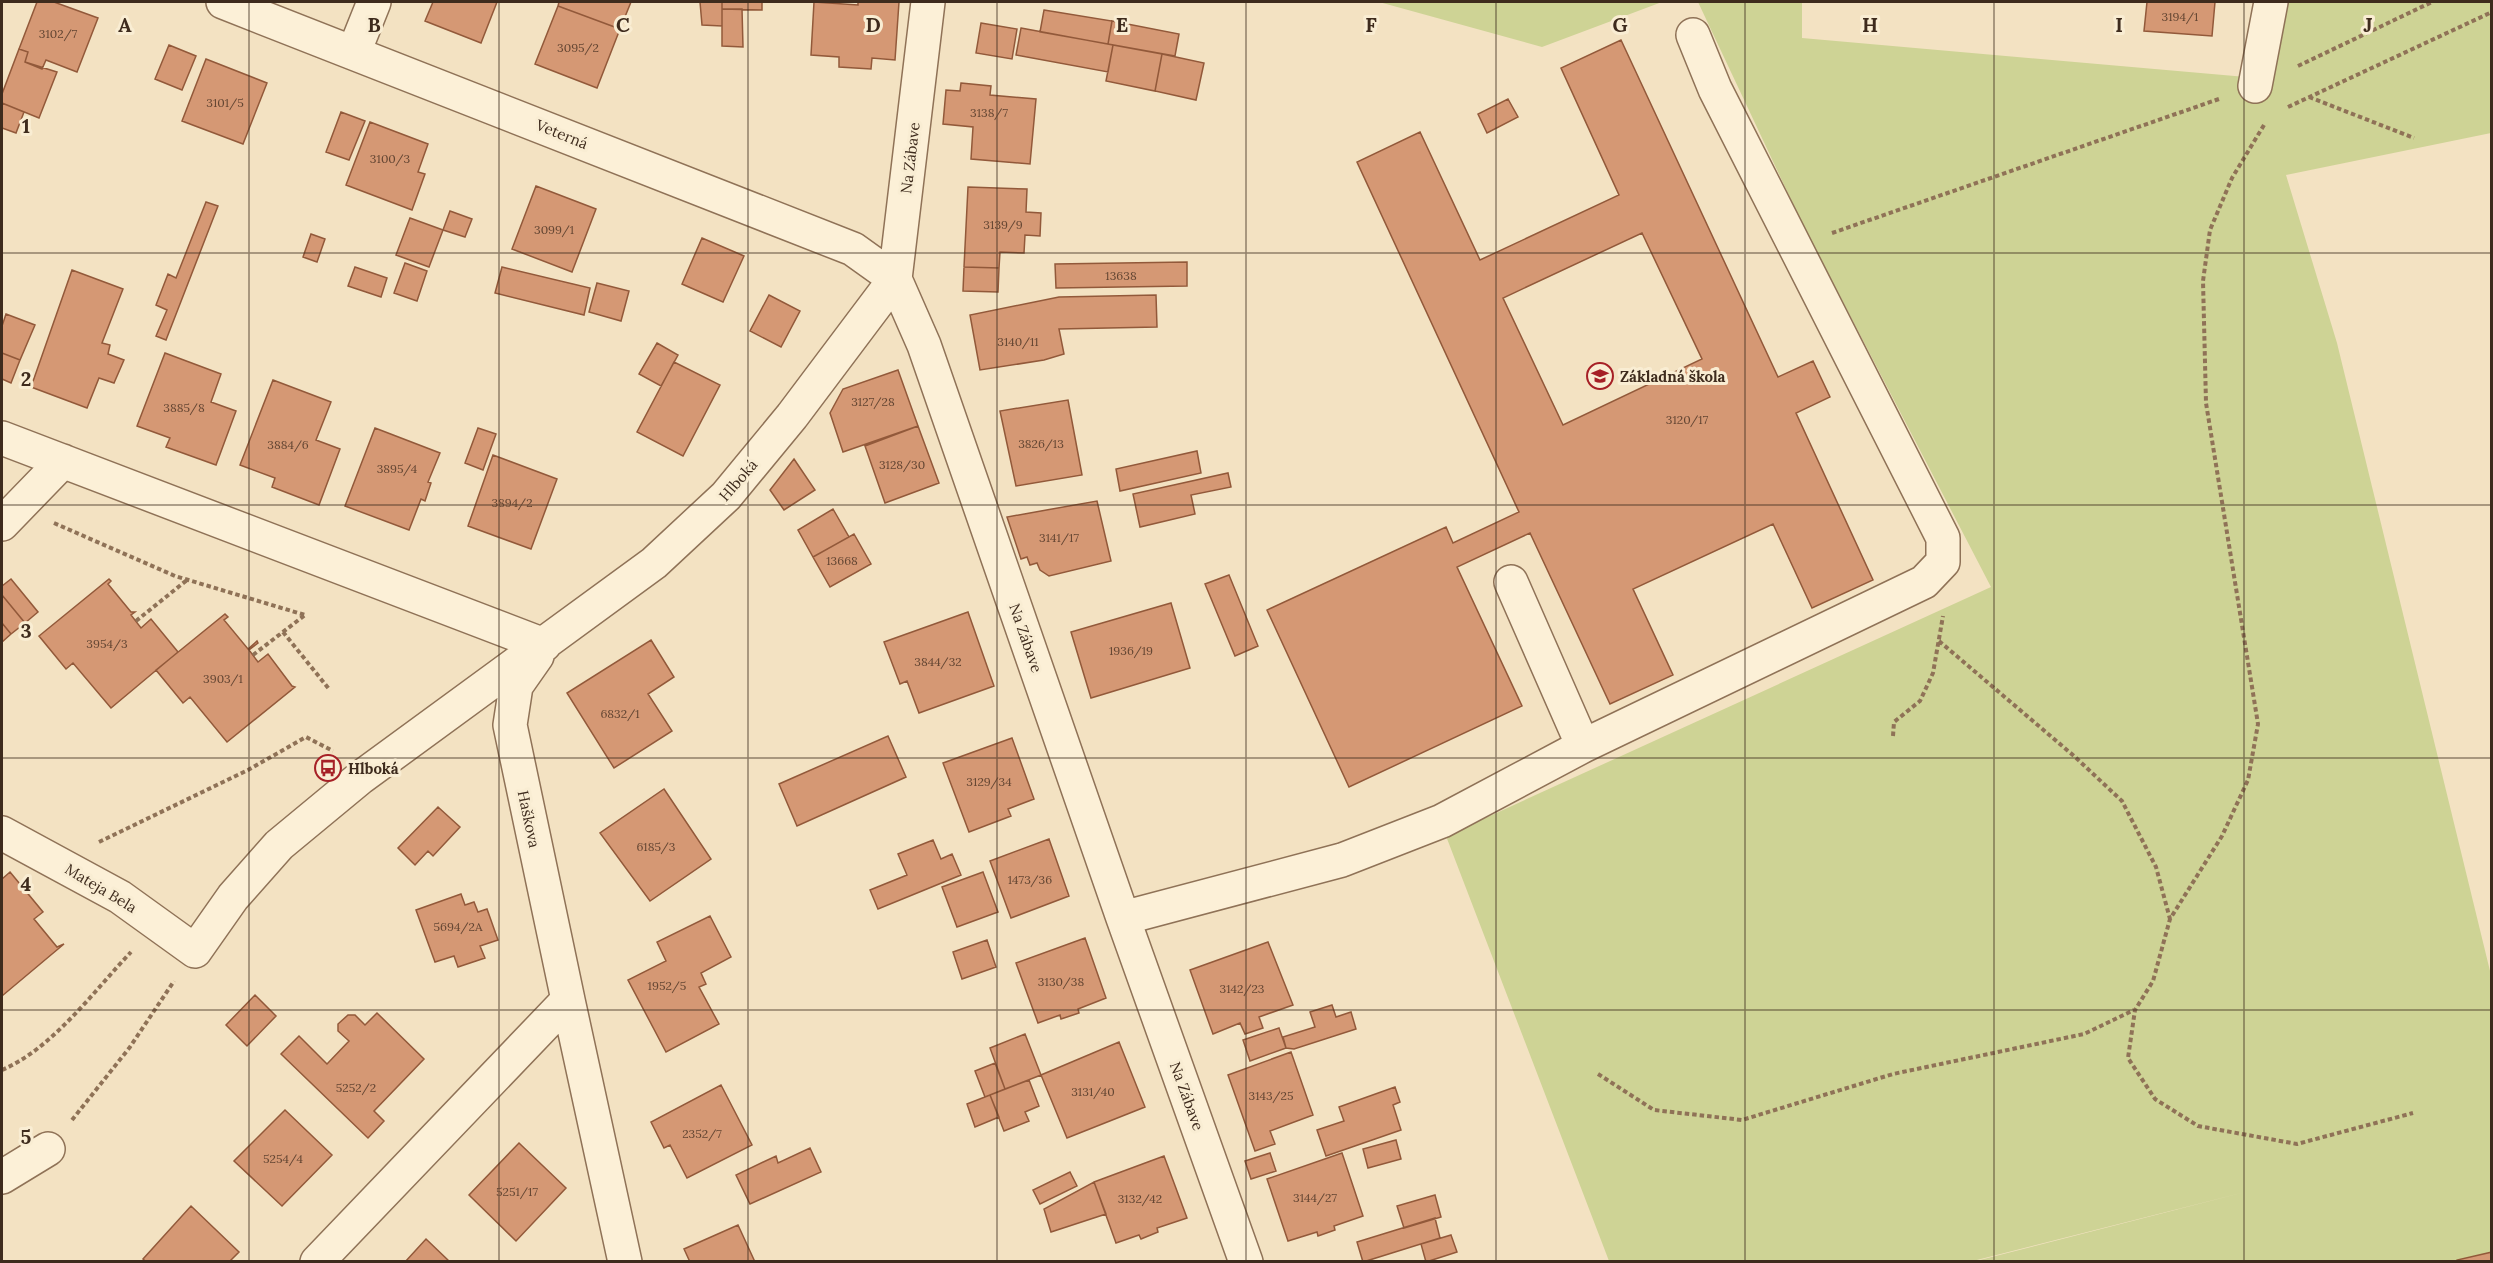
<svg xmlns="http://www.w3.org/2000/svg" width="2493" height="1263" font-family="Lora,serif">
	<rect width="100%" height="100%" fill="#f3e2c2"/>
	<!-- green -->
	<path fill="#ced395" d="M1379,2H1662L1542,47Z
		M1698,2H1802V38L2246,77L2287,2H2491V133L2286,175L2337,343L2491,975V1252L2457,1260L2386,1261H1976L2249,1191L1973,1261H1609L1446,836L1991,587L1802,223Z"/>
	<!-- building -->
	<path fill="#d59874" stroke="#92593a" stroke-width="1.5" fill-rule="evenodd" d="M37,2H54L98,18L77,72L46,60L42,69L25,62L28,52L19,49Z
		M433,2H497L481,43L425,21Z
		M559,2H631L620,29L558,6Z
		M700,2H722V26L702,25Z
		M722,2H762V10L722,9Z
		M814,2L858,5V2H899L895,60L872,58L871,69L839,67V57L811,55Z
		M2147,2H2215L2212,36L2144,31Z
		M558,6L620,29L597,88L535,64Z
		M722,9H742L743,47L722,46Z
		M1044,10L1112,21L1108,44L1040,32Z
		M1112,21L1179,34L1175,56L1108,44Z
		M981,23L1017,29L1012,59L976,53Z
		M1021,28L1113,45L1108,72L1016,55Z
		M1621,40L1778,377L1813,361L1830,397L1796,413L1873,580L1812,608L1773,524L1633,589L1673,675L1610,704L1530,533L1457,567L1522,706L1349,787L1267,610L1446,527L1453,543L1519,512L1357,162L1420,132L1480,260L1619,195L1561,68ZM1642,233L1702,359L1563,425L1503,298Z
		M169,45L196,56L182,90L155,79Z
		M1113,45L1162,54L1155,91L1106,81Z
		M19,49L28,52L25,62L57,72L39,118L2,103V94Z
		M1162,54L1204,63L1196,100L1155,91Z
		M206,59L267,83L243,144L182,121Z
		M961,83L991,86L990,95L1036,99L1030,164L971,159L973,127L943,124L946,90L960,91Z
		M1508,99L1518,117L1487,133L1478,114Z
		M2,103L24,112L16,133L2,128Z
		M341,112L365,121L349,160L326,152Z
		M370,122L428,144L418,172L425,174L412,210L346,185Z
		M536,186L596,209L572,272L512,249Z
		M968,187L1027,189L1026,212L1041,213L1040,236L1025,235L1024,253L1000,252L999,268L964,267Z
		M206,202L218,206L166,340L156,336L167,310L156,305L168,274L176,278Z
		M450,211L472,219L465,237L443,230Z
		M410,218L443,230L429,267L396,255Z
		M311,234L325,239L317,262L303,257Z
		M702,238L744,256L723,302L682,284Z
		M1187,262V286L1056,288L1055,264Z
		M405,263L427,271L417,301L394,293Z
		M355,267L387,278L381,297L348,286Z
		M502,267L590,288L584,315L495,293Z
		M964,267L999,268L998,292L963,291Z
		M72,270L123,289L102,343L110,345L108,354L124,360L114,383L99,378L87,408L31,387Z
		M597,283L629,291L621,321L589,312Z
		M769,295L800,311L781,347L750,331Z
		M1156,295L1157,327L1059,329L1064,354L1044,360L980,370L970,315L1059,297Z
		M6,314L35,325L20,360L2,353V326Z
		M657,343L678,355L661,386L639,374Z
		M2,353L20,360L11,383L2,379Z
		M165,353L221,374L211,402L236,411L216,465L166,447L170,438L137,426Z
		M674,362L720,385L683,456L637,432Z
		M898,370L918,426L843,452L830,413L843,389Z
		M273,380L331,402L316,440L340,449L319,505L272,487L275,478L240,465Z
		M1068,400L1082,475L1016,486L1000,411Z
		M918,426L939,483L885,503L865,446Z
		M375,428L440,453L428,482L431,483L425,501L421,499L409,530L345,506Z
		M478,428L496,434L483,470L465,463Z
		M1197,451L1201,473L1120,491L1116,469Z
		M493,455L557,479L531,549L468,526Z
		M794,459L815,490L784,510L770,490Z
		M1228,473L1231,487L1191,495L1195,514L1140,527L1133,494Z
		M1097,501L1111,561L1049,576L1040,570L1037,563L1030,565L1027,557L1021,559L1007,517Z
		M833,509L849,537L813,557L798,530Z
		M854,534L871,564L830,587L813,557Z
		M1229,575L1258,646L1235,656L1205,584Z
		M11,579L38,612L25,623L2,595V586Z
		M109,579L111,581L108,584L131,612H135L131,615L141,628L151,619L178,652L111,708L73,663L66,669L39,636Z
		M2,595L25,623L11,634L2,623Z
		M1171,603L1190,668L1091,698L1071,632Z
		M968,612L994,686L919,713L907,681L900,684L884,642Z
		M225,614L228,617L224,620L248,649L257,641L258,643L249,650L258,662L268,654L292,686L295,687L227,742L190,697L183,703L156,670Z
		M2,623L11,634L2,642Z
		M651,640L674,677L648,694L672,731L614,768L567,693Z
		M888,736L906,777L797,826L779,784Z
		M1012,738L1034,799L1008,809L1011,816L969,832L943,763Z
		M664,789L711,859L650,901L600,833Z
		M438,807L460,827L433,856L428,851L415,865L398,848Z
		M1049,839L1069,896L1011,918L990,861Z
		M933,840L941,859L952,854L961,875L878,909L870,890L907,875L898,854Z
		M10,872L43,912L34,919L57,947L64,944L2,996V879Z
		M983,872L998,912L957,927L942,887Z
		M461,894L465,905L474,902L478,912L487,909L498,940L480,946L485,958L458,967L454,956L435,962L416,910Z
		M710,916L731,957L701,973L706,984L699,987L719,1024L666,1052L628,980L666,961L657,942Z
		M1085,938L1106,998L1078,1009L1079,1013L1061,1019L1060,1015L1038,1023L1016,963Z
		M987,940L996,967L962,979L953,952Z
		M1268,942L1293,1005L1259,1017L1263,1028L1245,1034L1240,1023L1213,1034L1190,970Z
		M255,995L276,1016L247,1046L226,1025Z
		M1332,1005L1336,1017L1351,1012L1356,1029L1294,1049L1286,1048L1283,1037L1315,1027L1310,1012Z
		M377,1013L424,1059L374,1111L384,1121L368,1138L281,1054L299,1036L327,1064L349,1041L338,1031V1024L348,1015H355L365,1025Z
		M1279,1028L1286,1048L1250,1061L1243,1040Z
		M1025,1034L1041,1075L1005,1089L990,1048Z
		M1119,1042L1145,1107L1067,1138L1041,1075Z
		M1291,1052L1313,1115L1270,1131L1275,1144L1255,1151L1228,1075Z
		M995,1063L1005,1089L985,1097L975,1071Z
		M1029,1080L1039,1106L1025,1112L1029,1121L1004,1131L990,1095Z
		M721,1085L752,1145L687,1178L670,1145L664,1148L651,1122Z
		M1395,1087L1400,1102L1393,1105L1401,1130L1326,1156L1317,1130L1344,1121L1339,1107Z
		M990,1095L999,1117L975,1127L967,1104Z
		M285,1110L332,1155L282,1206L234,1161Z
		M1396,1140L1401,1159L1368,1168L1363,1149Z
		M519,1143L566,1188L516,1241L469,1195Z
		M810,1148L821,1172L750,1204L736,1175L776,1156L778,1163Z
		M1270,1153L1276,1171L1251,1179L1245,1161Z
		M1342,1153L1363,1216L1334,1226L1335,1230L1318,1236L1317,1232L1288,1241L1267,1179Z
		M1164,1156L1187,1218L1157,1228L1158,1232L1141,1239L1139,1235L1116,1243L1094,1182Z
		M1070,1172L1077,1186L1040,1204L1033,1190Z
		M1094,1182L1106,1214L1051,1232L1044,1209Z
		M1435,1195L1441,1217L1404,1228L1397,1206Z
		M191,1206L239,1252L229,1262H146L143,1259Z
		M1435,1218L1440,1238L1363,1262L1357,1242Z
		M738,1225L755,1262H690L684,1249Z
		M1451,1235L1457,1252L1426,1262L1421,1244Z
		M426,1239L450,1262H405Z
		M2492,1252V1262H2457V1260Z"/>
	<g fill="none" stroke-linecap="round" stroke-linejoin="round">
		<defs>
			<path id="minor" d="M223,2L853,249L895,279
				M928,2L895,279L924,345L1123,918L1246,1262
				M354,52L374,2
				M2255,86L2271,2
				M2,438L544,645
				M2,524L63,461
				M1583,746L1924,582L1943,562V538L1715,89L1693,35
				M2,833L120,897L195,951L233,897L279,845L360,778L654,563L726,496L792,416L895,279
				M1123,918L1342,860L1442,821L1583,746L1511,582
				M568,1000L625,1262
				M2,1177L48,1149
				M317,1262L568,1000L510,725L516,686L537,656"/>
		</defs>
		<!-- minor casing -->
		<use href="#minor" stroke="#8f7257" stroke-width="36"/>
		<!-- path -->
		<path stroke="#8f7257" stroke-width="4" stroke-dasharray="4.5 3" stroke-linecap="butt" d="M2298,66L2432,2
			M2309,97L2414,138
			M2288,107L2492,12
			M2264,125L2232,178L2210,230L2203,281L2206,403L2258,724L2248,780L2222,836L2170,919L2153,981L2135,1010L2128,1058L2155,1099L2198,1126L2297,1144L2413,1113
			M1832,233L2219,99
			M54,523L175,576L305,615
			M136,621L187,580
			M283,632L329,689
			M1939,641L2074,756L2122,801L2156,867L2170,919
			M253,655L305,615
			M1893,736L1894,722L1920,701L1933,673L1943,616
			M99,842L248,770L306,737L333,751
			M2,1070C53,1048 93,992 131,952
			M1598,1074L1654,1110L1742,1120L1893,1074L2084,1034L2134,1010
			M72,1120L130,1047L174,981"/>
		<!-- minor -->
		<use href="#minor" stroke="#fcf0d7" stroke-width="33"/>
	</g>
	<!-- grid -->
	<path fill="none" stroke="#3e2b1d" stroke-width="1.5" stroke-opacity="0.55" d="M249,2V1262M499,2V1262M748,2V1262M997,2V1262M1246,2V1262M1496,2V1262M1745,2V1262M1994,2V1262M2244,2V1262M2,253H2492M2,505H2492M2,758H2492M2,1010H2492"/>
	<!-- icons -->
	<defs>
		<symbol id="school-ring" viewBox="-11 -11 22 22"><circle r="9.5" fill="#f9edd3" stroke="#a62026" stroke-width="1.5"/><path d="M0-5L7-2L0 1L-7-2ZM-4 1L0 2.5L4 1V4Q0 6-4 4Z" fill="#a62026"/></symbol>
		<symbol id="bus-ring" viewBox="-11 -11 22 22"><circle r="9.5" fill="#f9edd3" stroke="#a62026" stroke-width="1.5"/><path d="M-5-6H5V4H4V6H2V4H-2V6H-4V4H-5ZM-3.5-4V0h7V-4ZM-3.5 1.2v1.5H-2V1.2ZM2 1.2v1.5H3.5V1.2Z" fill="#a62026"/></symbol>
	</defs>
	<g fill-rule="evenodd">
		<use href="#school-ring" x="1585" y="361" width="30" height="30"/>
		<use href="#bus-ring" x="313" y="753" width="30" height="30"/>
	</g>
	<g text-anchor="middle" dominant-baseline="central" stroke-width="6" stroke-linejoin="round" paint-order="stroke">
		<!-- number labels -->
		<g font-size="12" fill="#644633">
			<text x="2180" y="16">3194/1</text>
			<text x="58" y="33">3102/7</text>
			<text x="578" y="47">3095/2</text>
			<text x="225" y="102">3101/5</text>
			<text x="989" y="112">3138/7</text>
			<text x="390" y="158">3100/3</text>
			<text x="1003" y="224">3139/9</text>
			<text x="554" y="229">3099/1</text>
			<text x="1121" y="275">13638</text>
			<text x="1018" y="341">3140/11</text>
			<text x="873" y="401">3127/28</text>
			<text x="184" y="407">3885/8</text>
			<text x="1687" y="419">3120/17</text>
			<text x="1041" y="443">3826/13</text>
			<text x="288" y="444">3884/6</text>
			<text x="902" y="464">3128/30</text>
			<text x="397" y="468">3895/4</text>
			<text x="512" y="502">3894/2</text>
			<text x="1059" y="537">3141/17</text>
			<text x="842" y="560">13668</text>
			<text x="107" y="643">3954/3</text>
			<text x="1131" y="650">1936/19</text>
			<text x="938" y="661">3844/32</text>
			<text x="223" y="678">3903/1</text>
			<text x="620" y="713">6832/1</text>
			<text x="989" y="781">3129/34</text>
			<text x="656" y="846">6185/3</text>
			<text x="1030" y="879">1473/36</text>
			<text x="458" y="926">5694/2A</text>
			<text x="1061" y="981">3130/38</text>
			<text x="667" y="985">1952/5</text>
			<text x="1242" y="988">3142/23</text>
			<text x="356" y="1087">5252/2</text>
			<text x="1093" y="1091">3131/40</text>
			<text x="1271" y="1095">3143/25</text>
			<text x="702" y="1133">2352/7</text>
			<text x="283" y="1158">5254/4</text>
			<text x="517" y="1191">5251/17</text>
			<text x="1315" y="1197">3144/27</text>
			<text x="1140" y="1198">3132/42</text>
		</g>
		<!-- street labels -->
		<g font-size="15" fill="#3e2b1d" stroke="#f9edd3">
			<text transform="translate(562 134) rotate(22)">Veterná</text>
			<text transform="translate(910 158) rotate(-83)">Na Zábave</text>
			<text transform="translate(738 480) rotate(-49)">Hlboká</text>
			<text transform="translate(1026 638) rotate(71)">Na Zábave</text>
			<text transform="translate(529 819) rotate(78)">Haškova</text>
			<text transform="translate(101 888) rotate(31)">Mateja Bela</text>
			<text transform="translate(1187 1096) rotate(70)">Na Zábave</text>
		</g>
		<!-- poi labels -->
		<g font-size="15" font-weight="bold" fill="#3e2b1d" stroke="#f9edd3" text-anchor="start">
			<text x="1620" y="376">Základná škola</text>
			<text x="348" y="768">Hlboká</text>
		</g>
	</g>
	<g font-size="20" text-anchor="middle" font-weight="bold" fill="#3e2b1d" stroke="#f9edd3" stroke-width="6" stroke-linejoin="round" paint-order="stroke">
		<text x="125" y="32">A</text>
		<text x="374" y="32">B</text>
		<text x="623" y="32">C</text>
		<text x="873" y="32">D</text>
		<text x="1122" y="32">E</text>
		<text x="1371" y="32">F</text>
		<text x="1620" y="32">G</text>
		<text x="1870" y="32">H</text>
		<text x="2119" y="32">I</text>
		<text x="2368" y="32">J</text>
		<text x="26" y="133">1</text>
		<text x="26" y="386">2</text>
		<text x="26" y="638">3</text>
		<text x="26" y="891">4</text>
		<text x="26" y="1144">5</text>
	</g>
	<!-- border -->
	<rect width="2493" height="1263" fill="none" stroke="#3e2b1d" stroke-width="6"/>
</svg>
